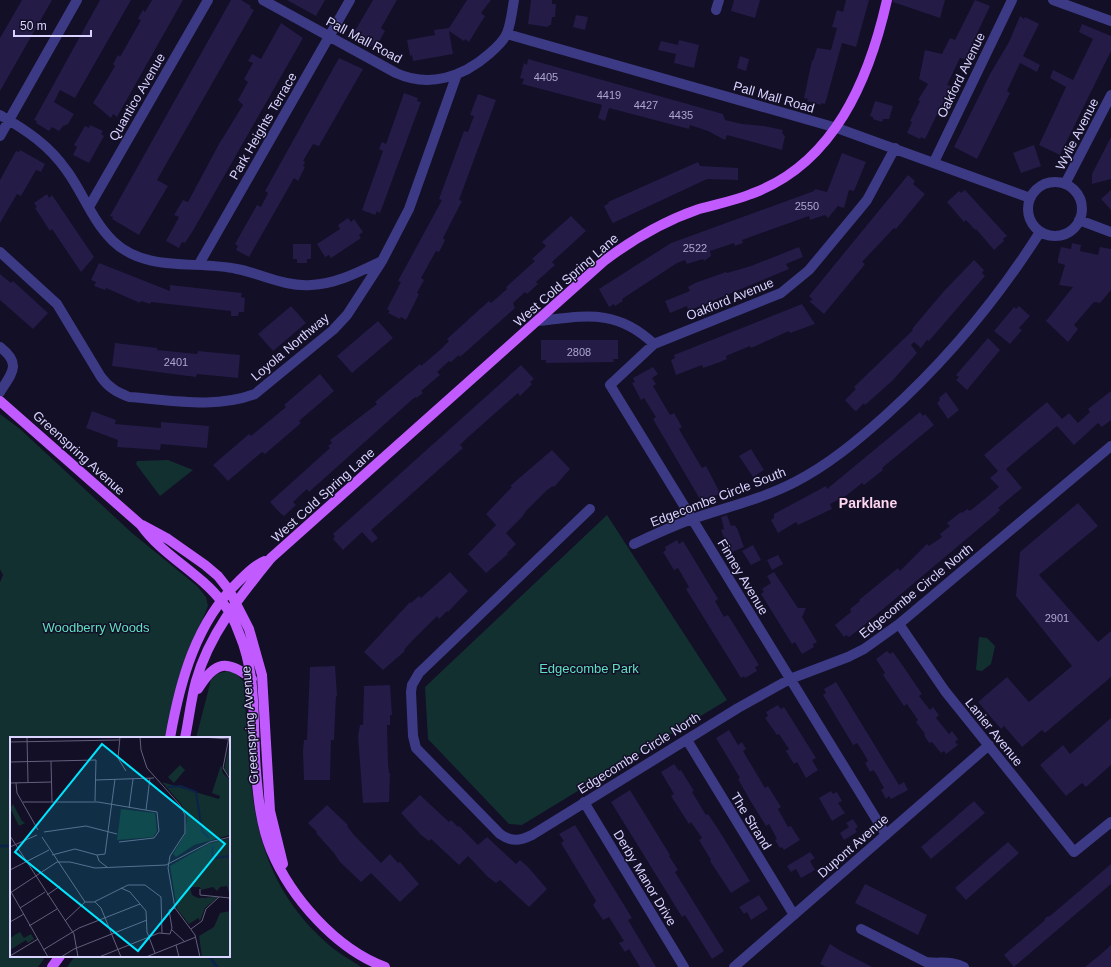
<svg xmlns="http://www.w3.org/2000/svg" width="1111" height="967" font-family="Helvetica,sans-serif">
	<rect width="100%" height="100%" fill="#130f26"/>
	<!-- green -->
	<path fill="#12302f" d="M0,414L20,429L132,533L197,586L206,597L208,606L182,670L166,738H11V956H46L38,967H0V582L3,575L0,569Z
		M168,460L193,470L160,496L136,464L137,461Z
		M607,515L727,700L522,825L509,824L428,739L425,687Z
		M979,637L987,638L995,646L991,664L982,671L976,670Z
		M227,671L235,673L244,682C251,783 245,872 329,945C338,953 351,960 361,967H67L75,956H229V738H196L211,680L217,674Z"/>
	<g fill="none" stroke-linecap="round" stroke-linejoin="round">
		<!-- stream -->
		<path stroke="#0c2248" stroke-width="3" d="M0,846H11
			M209,956L217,967"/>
	</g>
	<!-- building -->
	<path fill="#241b47" d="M22,0H52L0,91V38Z
		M100,0H131L75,98L60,90L54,102L74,114L68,124L63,126L59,131L52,127L49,131L36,123L37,121L34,120Z
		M152,0H183L117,117L113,114L111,118L93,103L115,66L113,64L118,55L120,57L141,20L138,19L140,15L143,10L145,12Z
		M231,0H241L251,6L250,8L254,10L157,180L168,186L139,235L112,219L113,217L110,216Z
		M287,0H325L316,16Z
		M373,0H397L381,28L385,31L376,47L372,45L371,47L352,36Z
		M467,0H491L481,13L485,16L469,42L465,39L464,41L449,31L453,54L413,61L412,55L410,56L407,40L435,35L434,30L449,28Z
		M531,0H552V4H556L555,17H552L551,25H549L548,27L528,24Z
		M734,0H760L755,18L731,11Z
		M846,0H869L856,47L842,43L825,104L821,103V105L807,101L808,99L804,98L812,60L813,61L817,48L831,50L837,28L832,27L837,10L843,12Z
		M893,0H945L940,18L893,2Z
		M975,0L990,6L965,59L960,58L947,85L951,86L925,139L921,137L920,139L907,133L912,122L910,121L920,101L918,100L928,84L919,79L925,50L942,54L950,38L955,40Z
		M576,15L588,17L585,30L573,27Z
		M1020,16L1024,19L1025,17L1039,24L1023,56L1040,65L1037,72L1020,63L1007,91L1010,93L977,159L954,147L990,74L1009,42Z
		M281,23L303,38L194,229L185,243L182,242L179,248L166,241L179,217L174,215L183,200L188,202L219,144L243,105L238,100L248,82L244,79L253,63L248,61L252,54L261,59Z
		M1082,24L1111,36V51L1060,155L1039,145L1066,87L1050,78L1053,70L1073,80L1093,39L1079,32Z
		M679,40L699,45L694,68L674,63L676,54L658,50L661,41L678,45Z
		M740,56L749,59L746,71L737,68Z
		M339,58L363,69L319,146L313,144L303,161L305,162L303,166L305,167L298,181L294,178L249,257L236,250L238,246L235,244L257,205L261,207L268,193L265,191Z
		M528,59L723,114L725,120L742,124L764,126L783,130L782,133L785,136L782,150L727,135L725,140L708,131L690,125L689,129L609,108L605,121L598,118L602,105L522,84L524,79L520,78L524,63L527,65Z
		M404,93L418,98L417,101L421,102L380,213L377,211L375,215L362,210L383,151L379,149L382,142L386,144Z
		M478,94L496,100L459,200L462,201L443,238L445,240L439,252L436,251L421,278L424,280L417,293L419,294L406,320L401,317L400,319L388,313L390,311L387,309L401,282L398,281L442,200L439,199L464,131L468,132L474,116L470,115Z
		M875,101L893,106L889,119H883L882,122L873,119V117L870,116Z
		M90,125L103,131L101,134L104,136L89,163L73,155L77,147L74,145L85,126L89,128Z
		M1111,137V179L1092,184V174Z
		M1034,145L1041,166L1021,173L1013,153Z
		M20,150L45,164L41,172L36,170L21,196L17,194L0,223V180L16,151L19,152Z
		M842,153L866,162L854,191L849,190L844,208L838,206L828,218L825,215L810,220L809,216L742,240L743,243L735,246L734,243L710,251L711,256L704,261L703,259L687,264L685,260L677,263L622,299L623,301L615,306L614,304L609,307L599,289L671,243L814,191L815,189L827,192Z
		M698,162L700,166L738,168V180L707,179L613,223L611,220L604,206L609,203L608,202Z
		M908,175L915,181L913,184L925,194L896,229L894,228L862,262L865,264L857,274L824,314L809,301L813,300L809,296Z
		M965,190L1007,236L1003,239L1004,241L994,250L976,229L975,230L966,220L964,222L947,202L959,191L961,193Z
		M1111,190V210L1101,199Z
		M47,194L49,198L52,195L94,257L81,272L52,229L50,231L35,208L37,207L34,203Z
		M571,216L586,231L552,262L555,265L536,282L538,284L527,294L525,292L513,303L515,308L460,357L459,355L451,362L449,361L437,372L440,375L421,391L423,393L416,398L415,397L309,492L307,489L293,502L296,505L284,516L280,513L270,502L330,448L328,446L332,443L330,440L377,404L375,402L420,364L421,366L440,350L449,341L447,339L469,319L489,301L491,303L507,289L506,287L535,261L532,259L546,246L542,242Z
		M348,218L351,222L354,219L363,232L359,235L361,238L331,258L329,255L325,257L317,244L340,229L338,225Z
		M1072,243L1081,245L1080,251L1098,255L1100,247L1111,249V290L1100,303L1094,302L1074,325L1078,329L1068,342L1046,321L1073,287L1059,285L1065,265L1058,263V259L1061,247L1071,249Z
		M293,244H311V259H307V263H297V259H293Z
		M799,247L803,257L786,264L789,269L693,309L688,310L687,306L670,313L665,301L690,291L688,287L695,283L726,272L727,273L751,266Z
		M974,260L984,270L982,273L985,276L929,341L927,340L921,348L914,342L911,345L917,353L892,381L865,405L864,403L856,411L854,410L845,400L856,389L854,387L913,330L912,329L944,291Z
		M99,263L170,291V285L242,293L241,297L245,298L244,312H239L238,316H231V311L151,302L150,304L141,301L140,303L106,288L105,290L94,286L96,282L91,280Z
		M0,274L11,283L13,281L48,313L33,329L0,300Z
		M802,304L815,324L790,333L789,331L751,348L750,346L726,356L727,359L720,362L703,368L702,365L676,375L671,360L675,358L674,355Z
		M291,306L306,323L273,351L258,334Z
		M1019,306L1030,316L1019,328L1022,330L1010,344L994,331L1014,307L1016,309Z
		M378,321L393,338L352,373L337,356Z
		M988,338L1000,350L967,390L956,380L959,377L956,375Z
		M541,340H618V359H613L614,362L546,363V360H541Z
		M115,343L157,348V350L197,354L198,351L240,355L238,378L197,374L196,377L112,366Z
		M521,365L534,379L530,382L532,384L520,396L518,393L466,439L460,445L463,448L371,530L378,538L372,543L362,532L343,550L333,539L335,537L333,534Z
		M653,367L658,374L652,378L656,384L653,386L670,415L674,413L682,427L679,429L683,436L702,468L706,466L720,493L705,502L704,499L701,501L653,419L656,417L654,414L644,398L641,400L632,383L635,382L633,378Z
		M320,374L334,391L299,421L301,423L265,454L262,452L228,481L213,465L249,434L251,436L286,407L284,405Z
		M1111,391V420L1102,427L1098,423L1074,445L1057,426L1006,469L1022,488L998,508L1000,510L995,515L857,631L849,637L846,635L844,637L835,625L851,612L850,609L860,601L859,600L898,568L900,571L927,544L929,546L942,537L940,534L950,526L947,523L961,512L962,513L967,509L970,511L999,487L990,478L998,471L984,455L1047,402L1062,419L1069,413L1078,423L1090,412L1088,409Z
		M946,392L959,410L948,419L937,403L940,400L939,398Z
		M92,411L116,420L115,424L161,428V422L209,426L207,448L161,444L160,450L117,447L118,440L86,428Z
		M920,412L923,416L925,414L934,425L882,468L883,470L864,485L862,483L847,495L830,504L832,509L798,525L796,522L778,533L771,520L774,518V514L826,486L827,489Z
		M751,449L764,470L753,477L739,456Z
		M552,450L570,469L554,487L553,486L547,490L526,511L522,517L506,533L516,544L507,553L508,554L486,573L468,554L496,525L486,514L507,492L512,487L510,486Z
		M1078,503L1098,526L1039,575L1098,642L1111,631V677L1045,733L1042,730L1022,747L1004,726L1001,729L978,702L1007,677L1029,702L1072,666L1016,596L1020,552Z
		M727,515L731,526L734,525L737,528L744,547L730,553L721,530L724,529L721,517Z
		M677,540L679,544L683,541L718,599L715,601L724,617L728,615L759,665L755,667L757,671L745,678L744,676L741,678L686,589L689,587L678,568L674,570L663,552L666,550L665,547Z
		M753,545L761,560L751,565L742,551Z
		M778,555L783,564L772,570L767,560Z
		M450,572L468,591L448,612L447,611L439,619L437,616L411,642L404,650L405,651L383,670L364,652L410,602L411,603L419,596L421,598Z
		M774,572L798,608H806L802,617L817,642L813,644L814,647L802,654L795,642L792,644L761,594L764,592L762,589L771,583L767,576Z
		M887,651L890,654L893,652L903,666L922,694L919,696L930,710L933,707L939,715L936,718L949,734L952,731L958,739L955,742L958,745L946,754L944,751L941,753L932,742L929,743L924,735L925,734L916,722L918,720L907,704L904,706L883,675L885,673L876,659Z
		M335,666L337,696H336L334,740H331L330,780H304L303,751L304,740H307L310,667Z
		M836,682L899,785L904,782L908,790L891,799L889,796L886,799L881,790L884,788L875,772L873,770L870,772L865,763L868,761L863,752L857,743L853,745L823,695L826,693L824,689Z
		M390,685L392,715H390V725H387L388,762L389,773H390L389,802L363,803L358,736L360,725H363L364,686Z
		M778,705L781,709L784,707L816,758L812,760L818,770L806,778L797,762L794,764L786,751L789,749L779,734L777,735L765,718L768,716L766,712Z
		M1111,718V765L1086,787L1082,783L1066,796L1040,765L1063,745L1070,754Z
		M729,730L738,745L742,742L746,749L743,751L765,788L768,786L781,807L778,809L788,827L791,826L800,840L784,850L782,847L780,848L775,840L777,839L769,824L766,826L751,802L738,779L740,778L716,738Z
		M674,764L679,771L681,770L694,791L692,792L706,815L708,814L720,832L750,881L731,893L710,861L711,860L699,840L702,838L691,822L689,824L671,796L674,794L661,772Z
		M630,790L670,855L669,856L678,870L675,872L724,951L712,959L685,915L682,917L611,802Z
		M831,791L833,794L837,792L842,801L838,803L845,813L832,821L819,798Z
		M420,795L449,822L451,820L458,827L459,826L478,845L487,837L516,864L520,860L528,867L547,889L529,907L500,880L496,883L488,877L468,856L459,865L431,839L429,841L421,835L401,813Z
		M974,801L985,813L931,859L921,847Z
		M327,805L348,825L347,826L354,835L381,863L390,854L398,863L400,862L419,884L400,902L371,873L361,882L340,862L334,853L316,833L317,832L308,823Z
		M853,819L858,827L855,829L857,832L844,840L840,833L849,827L846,823Z
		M575,825L632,918L628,920L656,967H640L629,949L625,952L619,943L624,941L609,917L603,920L593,905L596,901L561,843L564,841L559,834Z
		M1008,842L1019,853L966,900L955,888Z
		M810,852L815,858L810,861L815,870L801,878L796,869L791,872L787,866Z
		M1111,864V884L1014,967L1004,955L1044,921L1046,917L1050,916Z
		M865,884L927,915L918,935L855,903Z
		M759,895L768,909L751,920L747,912L744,914L739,907Z
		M830,944L839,950L872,967H826L820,964Z
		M1111,945V967H1085L1101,954Z"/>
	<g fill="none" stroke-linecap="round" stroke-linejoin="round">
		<!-- minor -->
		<path stroke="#3d3a85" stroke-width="10" d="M263,0L396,73C429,88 463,77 489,54C496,48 504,41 507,33C511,23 512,11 514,0
			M1053,0L1111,21
			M716,10L719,0
			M507,34L837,128L1030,198
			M0,115C26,130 49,145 67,171C83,193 93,222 113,241C146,273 197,260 237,269C262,274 285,287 311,285C336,284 359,272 382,261
			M0,136L77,0
			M934,162L1012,0
			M1028 209a27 27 0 1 1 54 0a27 27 0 1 1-54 0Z
			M1065,184L1111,95
			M89,207L208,0
			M1079,220L1111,232
			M0,252L57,304L101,377C109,388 117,392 129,397C171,400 215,409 255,394L333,330L347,315L382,261L409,209L457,74
			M199,264L350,0
			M538,321C585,316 616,308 654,344
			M0,347C22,364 12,373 0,392
			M590,509L419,673L412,685L411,692L413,736L416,748L500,834C511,842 520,841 532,835L738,708L790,679L848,657L864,649L899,624L1111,446
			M634,544C653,535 673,526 692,519C727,507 762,499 795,482C828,465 857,441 885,416C945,362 997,300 1040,232
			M899,624L945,691L1074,852L1111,822
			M687,740L794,915
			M584,802L684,967
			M886,835L610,385L654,344L781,293L809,270L858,211L867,200L895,148
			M861,929L926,962C939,964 952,960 964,967
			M734,967L989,745"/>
		<!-- major -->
		<path stroke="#c25bff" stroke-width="10" d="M0,401L141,525C163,556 199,572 222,602C230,611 235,622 239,633C258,677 252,724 256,771C258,797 261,826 271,850C291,898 336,949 385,967
			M142,525L168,539L205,565L218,576L229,590L249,629L262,675L270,811L283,864
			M198,689C215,661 227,659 252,679
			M170,738C180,681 196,622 239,581C247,573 255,565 265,561
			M185,738C189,719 191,699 196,681C209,634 241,595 271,558L604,261C633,239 664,221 699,209C716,204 734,201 751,194C834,164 869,80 887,0
			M52,967L60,956"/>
	</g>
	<g text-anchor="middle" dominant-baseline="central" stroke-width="3" stroke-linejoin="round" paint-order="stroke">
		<!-- number labels -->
		<g font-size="11" fill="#aca6d1">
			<text x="546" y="77">4405</text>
			<text x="609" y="95">4419</text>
			<text x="646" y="105">4427</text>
			<text x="681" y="115">4435</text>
			<text x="807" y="206">2550</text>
			<text x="695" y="248">2522</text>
			<text x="579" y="352">2808</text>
			<text x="176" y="362">2401</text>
			<text x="1057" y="618">2901</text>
		</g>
		<!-- street labels -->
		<g font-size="13" fill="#d9d4ff" stroke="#130f26">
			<text transform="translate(364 40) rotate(28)">Pall Mall Road</text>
			<text transform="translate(961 75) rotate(-64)">Oakford Avenue</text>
			<text transform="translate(137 97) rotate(-60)">Quantico Avenue</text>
			<text transform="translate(774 97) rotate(16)">Pall Mall Road</text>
			<text transform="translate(263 126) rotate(-60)">Park Heights Terrace</text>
			<text transform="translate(1077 134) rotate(-63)">Wylie Avenue</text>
			<text transform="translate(566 280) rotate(-41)">West Cold Spring Lane</text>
			<text transform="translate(730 299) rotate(-22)">Oakford Avenue</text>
			<text transform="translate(290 347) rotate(-40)">Loyola Northway</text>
			<text transform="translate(79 453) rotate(42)">Greenspring Avenue</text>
			<text transform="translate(323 495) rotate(-42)">West Cold Spring Lane</text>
			<text transform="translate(718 497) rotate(-21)">Edgecombe Circle South</text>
			<text transform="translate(743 577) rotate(59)">Finney Avenue</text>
			<text transform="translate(916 591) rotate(-39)">Edgecombe Circle North</text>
			<text transform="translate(250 725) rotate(-94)">Greenspring Avenue</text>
			<text transform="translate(994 732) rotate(51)">Lanier Avenue</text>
			<text transform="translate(639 753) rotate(-32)">Edgecombe Circle North</text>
			<text transform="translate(751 821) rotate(58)">The Strand</text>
			<text transform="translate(853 846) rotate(-41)">Dupont Avenue</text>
			<text transform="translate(645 878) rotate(59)">Derby Manor Drive</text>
		</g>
		<!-- park labels -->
		<g font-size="13" fill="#5fe0c0" stroke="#130f26">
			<text x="96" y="627">Woodberry Woods</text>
			<text x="589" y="668">Edgecombe Park</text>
		</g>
		<!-- neighbourhood labels -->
		<g font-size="14" font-weight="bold" fill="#ffd6f0" stroke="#130f26">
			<text x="868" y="503">Parklane</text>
		</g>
	</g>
	<!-- overview -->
	<g transform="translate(10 737)">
		<rect width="220" height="220" fill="#130f26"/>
		<path d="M220,4V40L214,33ZM170,28L175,33L164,46L158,40ZM211,28L213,36L220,43V98L184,108L166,120L163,117L175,97L177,80L171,67L152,45L209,62L210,59L202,56ZM3,67L12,84L15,86L9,89L0,71ZM111,72L145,76L147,94L143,100L107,103ZM220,101V159L217,149L210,150L207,154L203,150L191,153L190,150H180L182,158L188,161L208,160L195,171L190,184L188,181L179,187L167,172L160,129L198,107ZM220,174V220H192L189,199L204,190L210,176ZM10,195L14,201L21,197L24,202L18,206L16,203L0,213V201Z" fill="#12302f"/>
		<path fill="none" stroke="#0c2248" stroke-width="2" d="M158,50L171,49L186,55L192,94L199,101M203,109L202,118L205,121L220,119"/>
		<path fill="none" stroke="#625e7d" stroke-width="1" d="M17,0L18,45M110,0L108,21L116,34M130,0L131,13L137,31L170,68L175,78V96L160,119L158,131L165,171L185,198L190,220M192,0L219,2M219,0L213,31L220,42M0,5L109,3M41,24L42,65M0,25L86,23L85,64M86,43L144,41M0,46L42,45M6,46L7,56L28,93M13,65H88L147,75L149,94L144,101L109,105M119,71L123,42M136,73L140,41M34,95L76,89L107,97M0,99L64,197L68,220M32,100L75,165M200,105L220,100M0,110L27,98M42,118L65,112L87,118L95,117L105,42M87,118L89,124L97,130M0,133L39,113M111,151L120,155L136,174L137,195L145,216M190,152V158L220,161M0,153L38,220M0,156L47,125H60L85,131L156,128L200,105M37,158L50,149M85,165L91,171L111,220M10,171L35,155M55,184L75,165H84L118,148H135L151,160L152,196M0,185L14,177M19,189L47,172M181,192L192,184L196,172L209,160M162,193L175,205M166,208L169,220M33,213L69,191L130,167M0,219L28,202M51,220L64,212L137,183M89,220L149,196L160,197L162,191L159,173L165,171M136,220L186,200"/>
		<path fill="#00e5ff" fill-opacity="0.15" stroke="#00e5ff" stroke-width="2" d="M92,7L215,107L128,214L5,115Z"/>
		<rect width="220" height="220" fill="none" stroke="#d9d4ff" stroke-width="2"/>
	</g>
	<!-- scale -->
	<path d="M14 30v6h77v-6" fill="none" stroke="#d9d4ff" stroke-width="2"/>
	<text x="20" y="30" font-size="12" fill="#d9d4ff" stroke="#130f26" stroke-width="3" paint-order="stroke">50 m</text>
</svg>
